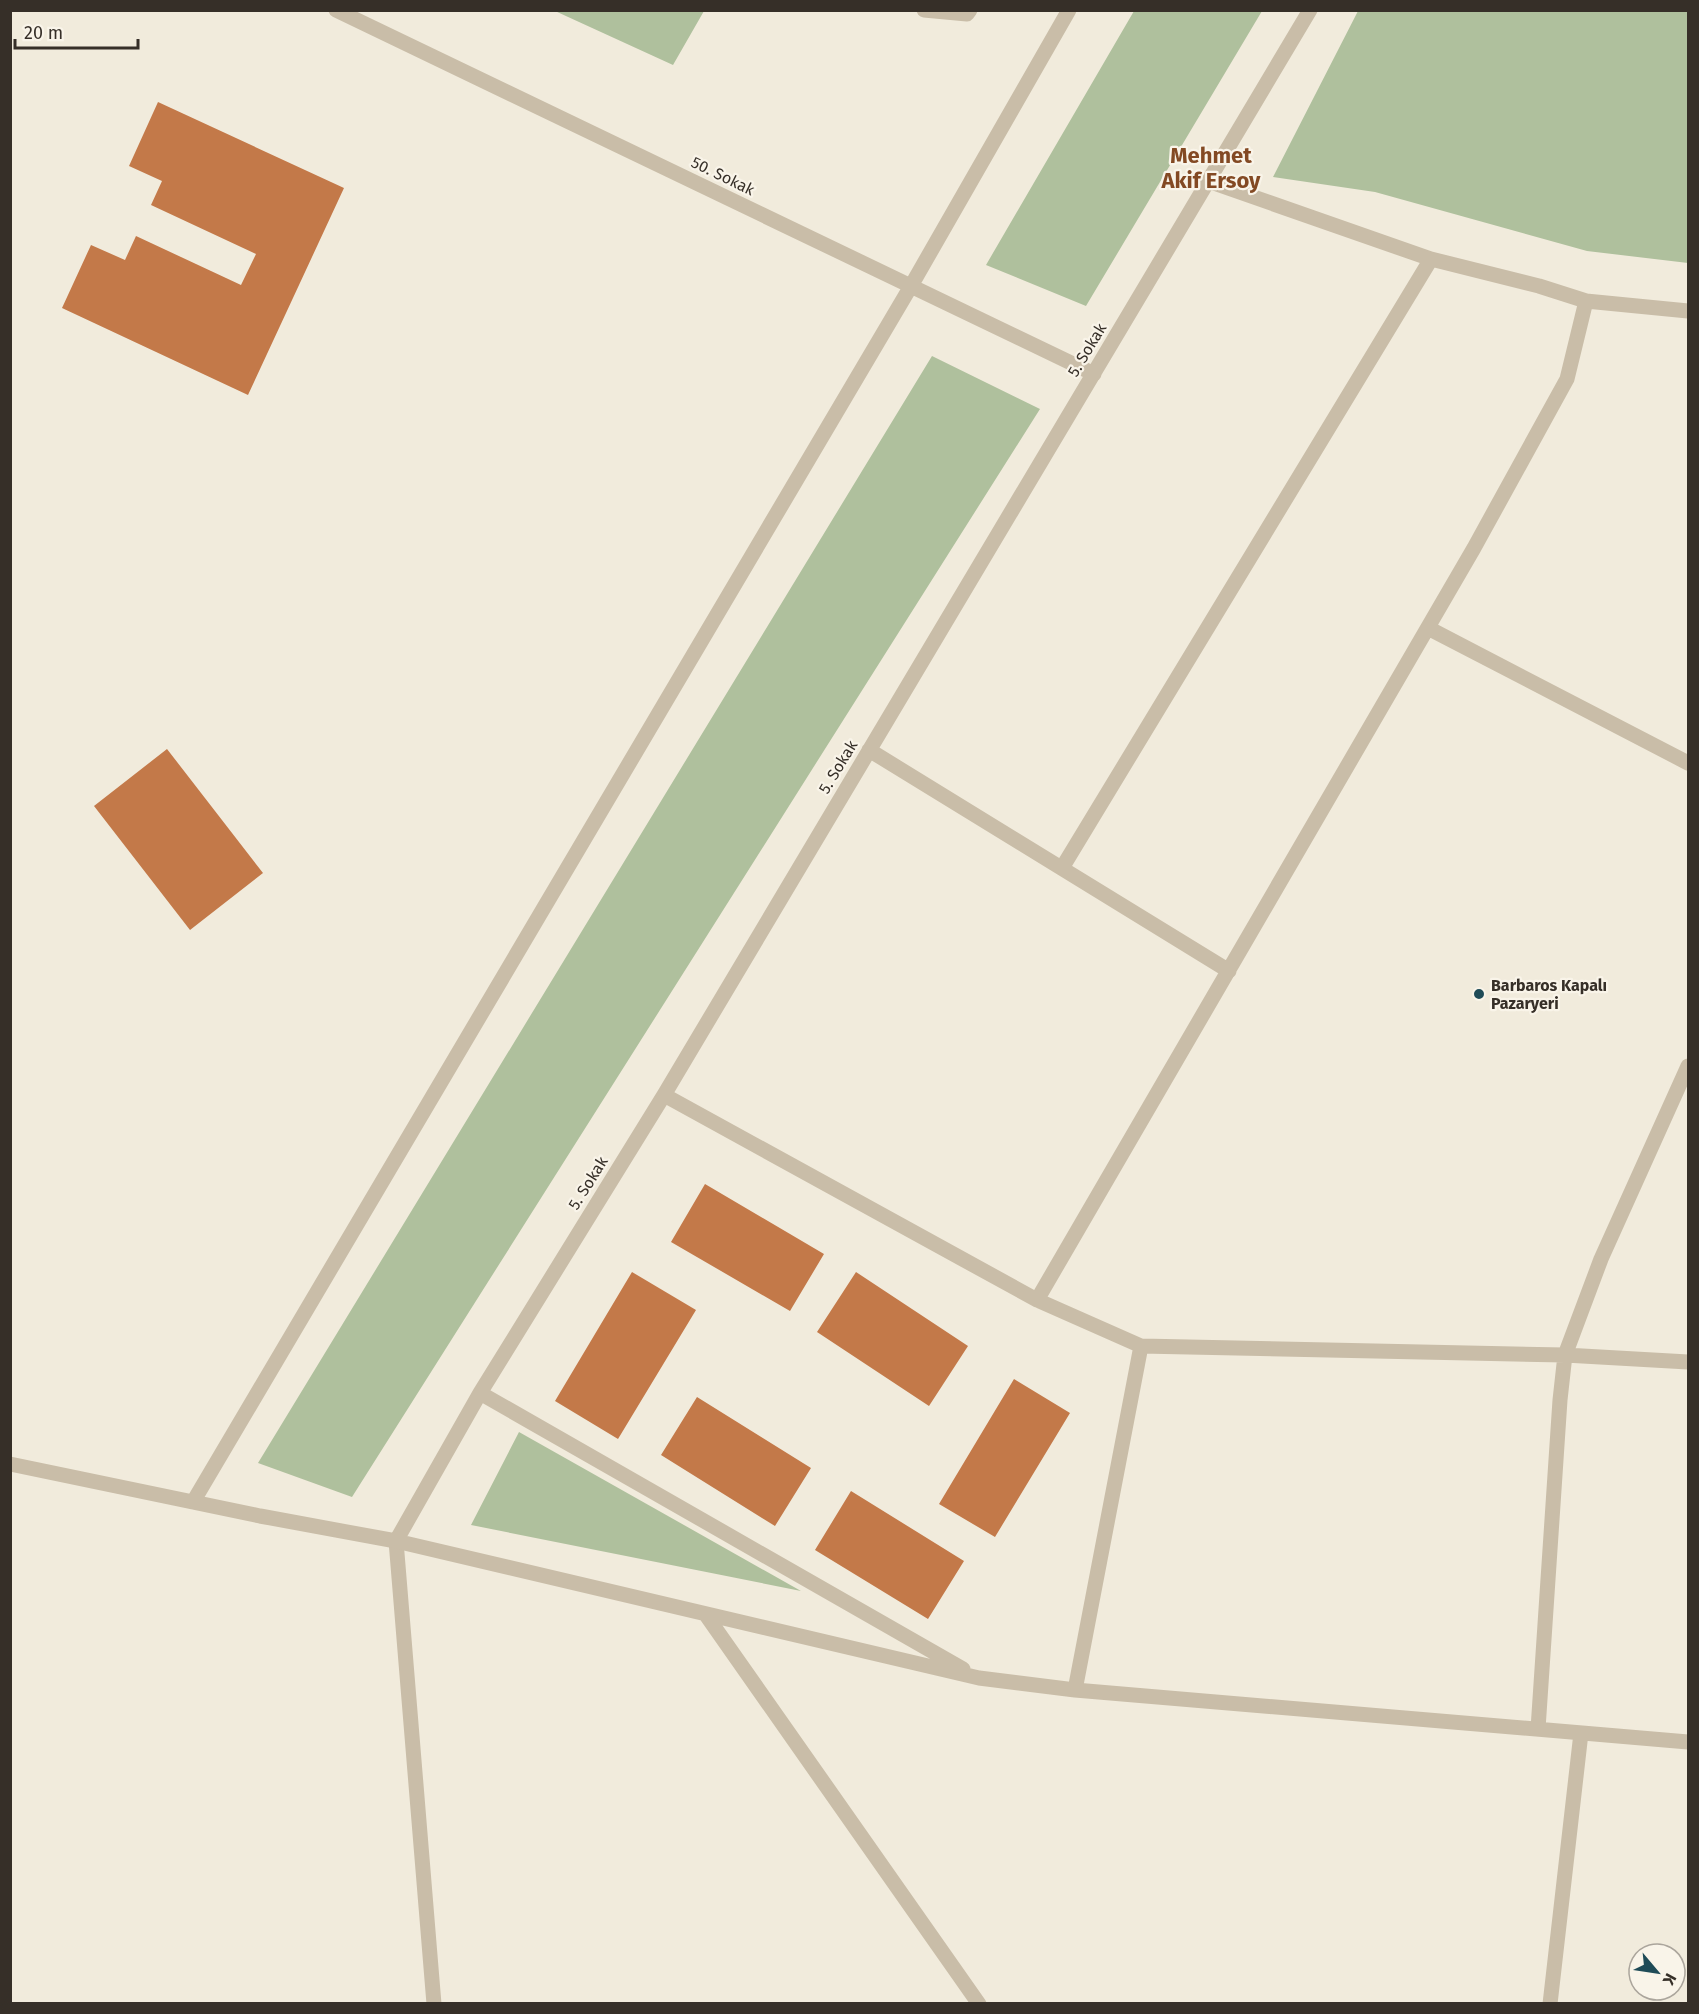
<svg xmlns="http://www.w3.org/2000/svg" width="1699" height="2014" font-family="'Fira Sans',sans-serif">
	<rect width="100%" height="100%" fill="#f1ebdc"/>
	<!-- green -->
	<path fill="#afc09d" d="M555,11H704L673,65Z
		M1134,11H1262L1086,306L986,265Z
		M1358,11H1688V263L1587,251L1375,192L1273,177Z
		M932,356L1040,409L352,1497L258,1463Z
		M519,1432L801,1591L471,1525Z"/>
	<!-- building -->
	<path fill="#c37949" d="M158,102L344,188L248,395L62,308L91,245L125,260L136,236L241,285L256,254L151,205L162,181L129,166Z
		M167,749L263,873L190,930L94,806Z
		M705,1184L824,1254L790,1311L671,1242Z
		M632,1272L696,1310L618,1439L555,1401Z
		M856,1272L968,1346L929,1406L817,1332Z
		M1014,1379L1070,1413L995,1537L939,1504Z
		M697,1397L811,1468L775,1526L661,1455Z
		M851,1491L964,1561L928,1619L815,1550Z"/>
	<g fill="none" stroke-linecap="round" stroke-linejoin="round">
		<!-- lane -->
		<path stroke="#c9bda8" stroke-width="15" d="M924,10L967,14L970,10
			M396,1541L434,2004"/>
		<!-- street -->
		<path stroke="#c9bda8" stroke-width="15" d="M336,10L1094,374
			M1208,181L1431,259L1539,286L1586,301L1688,311
			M1428,628L1688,763
			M869,750L1229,971
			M1062,868L1431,259
			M664,1095L1037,1300L1141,1346L1075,1690
			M1037,1300L1474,548L1567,379L1586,301
			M1141,1346L1565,1355L1688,1362
			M480,1393L963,1669
			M10,1464L260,1516L396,1541L979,1678L1075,1690L1688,1742
			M193,1502L911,286L1069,10
			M396,1541L480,1393L664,1095L1310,10
			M706,1615L979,2004
			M1538,1729L1560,1400L1565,1355L1601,1259L1688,1066
			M1550,2004L1581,1733"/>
	</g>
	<!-- markers -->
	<circle fill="#1f4b57" stroke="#f9f4e9" stroke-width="2" cx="1479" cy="994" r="6"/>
	<g text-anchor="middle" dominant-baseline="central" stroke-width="4.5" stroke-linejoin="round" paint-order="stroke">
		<!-- street labels -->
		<g font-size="16" fill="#362f28" stroke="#f9f4e9">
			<text transform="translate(723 176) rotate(26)">50. Sokak</text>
			<text transform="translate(1087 350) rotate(-59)">5. Sokak</text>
			<text transform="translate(838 767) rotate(-59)">5. Sokak</text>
			<text transform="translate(588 1183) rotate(-58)">5. Sokak</text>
		</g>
		<!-- poi labels -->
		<g font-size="16" font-weight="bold" fill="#362f28" stroke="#f9f4e9" text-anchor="start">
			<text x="1491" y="985">Barbaros Kapalı<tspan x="1491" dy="18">Pazaryeri</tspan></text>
		</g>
		<!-- district labels -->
		<g font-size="22" font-weight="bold" fill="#834923" stroke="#f9f4e9">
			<text x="1211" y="155">Mehmet<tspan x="1211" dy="25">Akif Ersoy</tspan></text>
		</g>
	</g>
	<!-- border -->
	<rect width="1699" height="2014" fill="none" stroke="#362f28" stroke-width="24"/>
	<!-- north arrow -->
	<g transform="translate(1657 1972) rotate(119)"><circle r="28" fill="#f9f4e9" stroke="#aba59c" stroke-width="1.5"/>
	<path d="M0-4.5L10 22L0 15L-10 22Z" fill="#1f4b57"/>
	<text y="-9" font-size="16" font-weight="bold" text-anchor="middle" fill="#362f28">K</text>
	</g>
	<!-- scale -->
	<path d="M15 39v9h123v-9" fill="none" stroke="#362f28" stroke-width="3"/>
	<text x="24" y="39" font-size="18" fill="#362f28" stroke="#f9f4e9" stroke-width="4.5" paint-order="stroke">20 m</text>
</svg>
